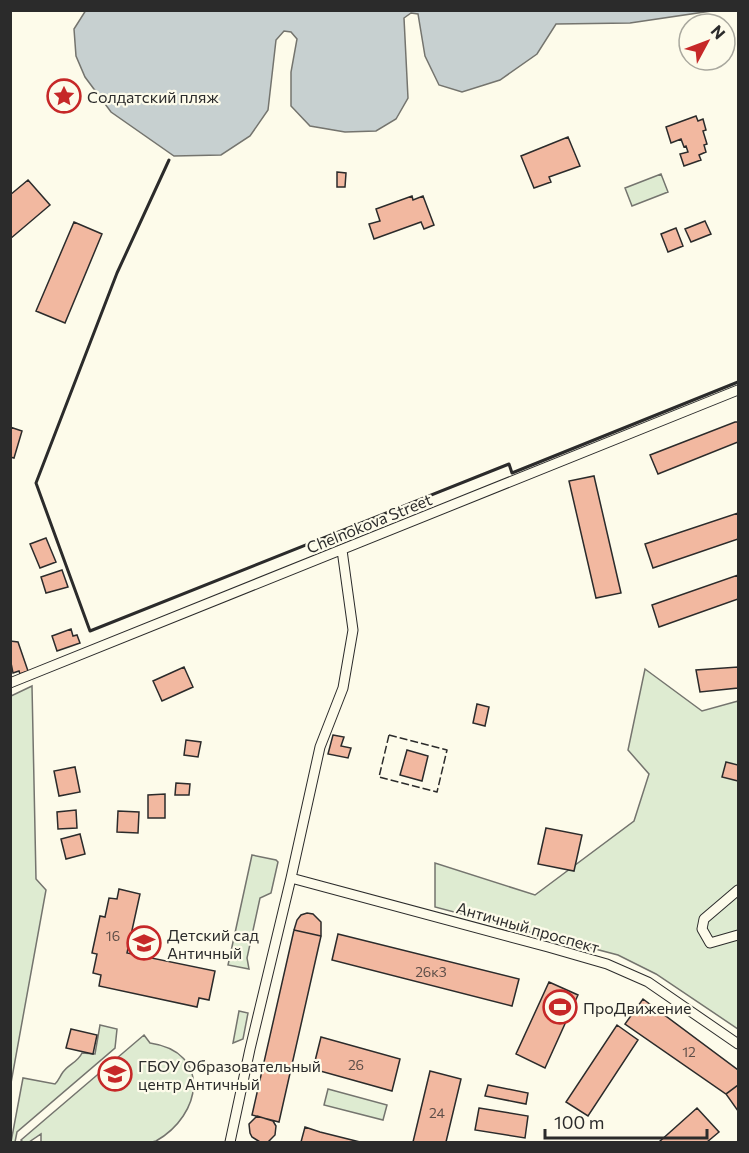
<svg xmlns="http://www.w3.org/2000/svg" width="749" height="1153" font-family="Commissioner,sans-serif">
	<rect width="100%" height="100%" fill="#fdfbea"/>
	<!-- green -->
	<path fill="#deebd1" stroke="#74746e" stroke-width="1.5" d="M661,174L668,192L632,206L625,188Z
		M645,669L702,711L738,701V1029L656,974L618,955L435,907V863L535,895L634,821L649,774L628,750Z
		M32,686L36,879L46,890L11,1083V696Z
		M252,855L276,860L278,862L271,893L260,898L247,958L249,969L228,965Z
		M239,1011L248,1013L243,1039L233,1043Z
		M100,1025L117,1029L115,1048L17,1132L15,1142H11L23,1078L55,1084C59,1080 60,1076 63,1072C69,1064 78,1062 82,1053L95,1054Z
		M144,1035L150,1043C212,1052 202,1115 156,1141C148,1145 57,1143 41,1142V1134L29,1142H23L21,1140Z
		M328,1089L387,1105L383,1120L324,1105Z"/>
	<!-- water -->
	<path fill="#c7d0d0" stroke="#74746e" stroke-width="1.5" d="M86,10H711V11L630,23L556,24L537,54L500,80L462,92L439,85L425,56L418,14L411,13L404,18L408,98L396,119L376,131L345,132L310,126L291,106V72L297,39L291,32L284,31L276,40L268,110L250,136L221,155L174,156L111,112L85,77L76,56L74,29Z"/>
	<!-- building -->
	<path fill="#f2b8a0" stroke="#2b2b2b" stroke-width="1.5" d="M696,116L698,121L703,119L706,130L703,131L707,144L704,145L706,152L699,155L701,160L684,166L680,154L688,152L686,146L684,147L681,139L671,143L666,127Z
		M568,137L580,166L549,177L551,182L534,188L521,156Z
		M337,172L346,173L345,187H337Z
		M28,180L50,205L10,239V195Z
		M412,196L413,200L423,196L434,225L424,229L421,222L374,239L369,224L380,221L376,209Z
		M705,221L711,234L691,242L685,229Z
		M74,222L102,234L65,323L36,311Z
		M676,228L683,246L668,252L661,234Z
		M735,422H738V442L658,474L650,455Z
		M10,427L22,431L14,458L10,457Z
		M594,476L621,593L596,598L569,481Z
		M738,513V539L653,568L645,544Z
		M46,538L56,562L40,568L30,544Z
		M62,570L68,587L46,593L41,577Z
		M738,575V599L659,627L652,605Z
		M71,629L73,636L77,635L80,643L57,651L52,636Z
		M10,641L18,642L28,671L20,674L19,671L13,673L11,663Z
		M184,667L193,687L162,701L153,681Z
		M738,667V688L700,692L696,670Z
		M477,704L489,707L485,726L473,723Z
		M333,735L344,737L341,746L351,748L348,758L328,754Z
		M186,740L201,742L198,757L184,755Z
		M407,750L428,756L422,781L400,775Z
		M726,762L738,765V781L722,777Z
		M75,767L80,792L59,796L54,771Z
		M176,783L190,784L189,795H175Z
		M165,794V818H148V795Z
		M76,810L77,828L58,829L57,812Z
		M118,811L139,812L138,833L117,832Z
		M546,828L582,835L574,871L538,864Z
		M80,834L85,854L66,859L61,839Z
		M119,889L140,894L127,953L215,971L209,1000L199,998L197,1007L99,986L101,975L93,973L97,954L92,953L100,916L105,917L109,898L117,899Z
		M307,913L313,914L321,922V936L294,930L297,920L301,915Z
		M294,930L321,936L279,1122L252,1115Z
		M338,934L519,979L512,1006L332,960Z
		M549,982L578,995L545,1068L516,1054Z
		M643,999L738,1070V1085L726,1094L625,1024Z
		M617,1025L638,1040L588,1116L566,1102Z
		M71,1029L97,1035L93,1054L66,1048Z
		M321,1037L400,1059L392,1091L313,1069Z
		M430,1071L461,1079L446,1142H413Z
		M488,1085L528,1093L526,1104L485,1096Z
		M738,1085V1111L726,1094Z
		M479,1108L528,1116L525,1138L475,1130Z
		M697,1108L719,1132L707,1142H659Z
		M257,1116L273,1121L276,1126L275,1135L268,1142H260L252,1137L250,1133L249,1124Z
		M305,1127L320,1132L360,1142H301Z"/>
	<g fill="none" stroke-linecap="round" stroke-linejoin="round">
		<defs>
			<path id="minor" d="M10,683L738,390
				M291,878L548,947L607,964L648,982L738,1044
				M738,890L704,919L702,929L710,943L738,935
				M230,1142L250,1049L291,878L320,747L343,688L353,630L342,550"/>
		</defs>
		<!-- minor casing -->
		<use href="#minor" stroke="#2b2b2b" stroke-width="11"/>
		<!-- minor -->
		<use href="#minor" stroke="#fdfbea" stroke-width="9"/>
		<!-- fence -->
		<path stroke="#2b2b2b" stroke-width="1.5" stroke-dasharray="8 3" stroke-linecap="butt" d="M389,735L447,750L437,792L379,777Z"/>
		<!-- wall -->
		<path stroke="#2b2b2b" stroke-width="3" d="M169,160L117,273L36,483L90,631L509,464L512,473L738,382"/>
	</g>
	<!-- icons -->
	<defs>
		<symbol id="sight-ring" viewBox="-11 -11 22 22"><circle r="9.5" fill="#fdfbea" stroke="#c62828" stroke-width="1.5"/><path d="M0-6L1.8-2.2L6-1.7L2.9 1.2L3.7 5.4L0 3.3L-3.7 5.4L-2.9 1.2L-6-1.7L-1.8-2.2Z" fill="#c62828"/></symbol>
		<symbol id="school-ring" viewBox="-11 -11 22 22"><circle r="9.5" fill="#fdfbea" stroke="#c62828" stroke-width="1.5"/><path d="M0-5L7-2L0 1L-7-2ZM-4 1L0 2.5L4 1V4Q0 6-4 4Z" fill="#c62828"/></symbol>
		<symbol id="stadium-ring" viewBox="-11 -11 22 22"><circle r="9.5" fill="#fdfbea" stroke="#c62828" stroke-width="1.5"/><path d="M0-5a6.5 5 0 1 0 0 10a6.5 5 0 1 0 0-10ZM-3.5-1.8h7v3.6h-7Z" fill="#c62828"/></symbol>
	</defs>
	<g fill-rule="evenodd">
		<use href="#sight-ring" x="45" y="77" width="38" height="38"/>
		<use href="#school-ring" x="125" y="924" width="38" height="38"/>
		<use href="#stadium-ring" x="541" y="988" width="38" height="38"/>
		<use href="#school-ring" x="96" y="1055" width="38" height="38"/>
	</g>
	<g text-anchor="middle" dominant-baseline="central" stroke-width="4.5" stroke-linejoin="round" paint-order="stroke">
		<!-- number labels -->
		<g font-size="14" fill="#5d4e48">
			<text x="113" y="935">16</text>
			<text x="431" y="971">26к3</text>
			<text x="689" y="1051">12</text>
			<text x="356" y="1064">26</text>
			<text x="437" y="1112">24</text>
		</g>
		<!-- poi labels -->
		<g font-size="16" fill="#2b2b2b" stroke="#fdfbea" text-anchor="start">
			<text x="87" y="96">Солдатский пляж</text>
			<text x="167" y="934">Детский сад<tspan x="167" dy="18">Античный</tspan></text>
			<text x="583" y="1007">ПроДвижение</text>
			<text x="138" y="1065">ГБОУ Образовательный<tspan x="138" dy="18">центр Античный</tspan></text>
		</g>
		<!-- street labels -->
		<g font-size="16" fill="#2b2b2b" stroke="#fdfbea">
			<text transform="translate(369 523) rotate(-22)">Chelnokova Street</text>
			<text transform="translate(528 927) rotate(16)">Античный проспект</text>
		</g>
	</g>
	<!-- border -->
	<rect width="749" height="1153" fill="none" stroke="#2b2b2b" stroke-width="24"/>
	<!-- north arrow -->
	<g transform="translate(707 42) rotate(49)"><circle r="28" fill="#fdfbea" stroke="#a9a89e" stroke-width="1.5"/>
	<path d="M0-4.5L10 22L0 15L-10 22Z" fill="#c62828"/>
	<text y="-9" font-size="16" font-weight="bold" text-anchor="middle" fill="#2b2b2b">N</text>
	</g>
	<!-- scale -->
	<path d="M545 1129v9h162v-9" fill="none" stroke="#2b2b2b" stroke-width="3"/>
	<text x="554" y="1129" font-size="18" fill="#2b2b2b" stroke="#fdfbea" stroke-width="4.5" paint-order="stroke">100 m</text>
</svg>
